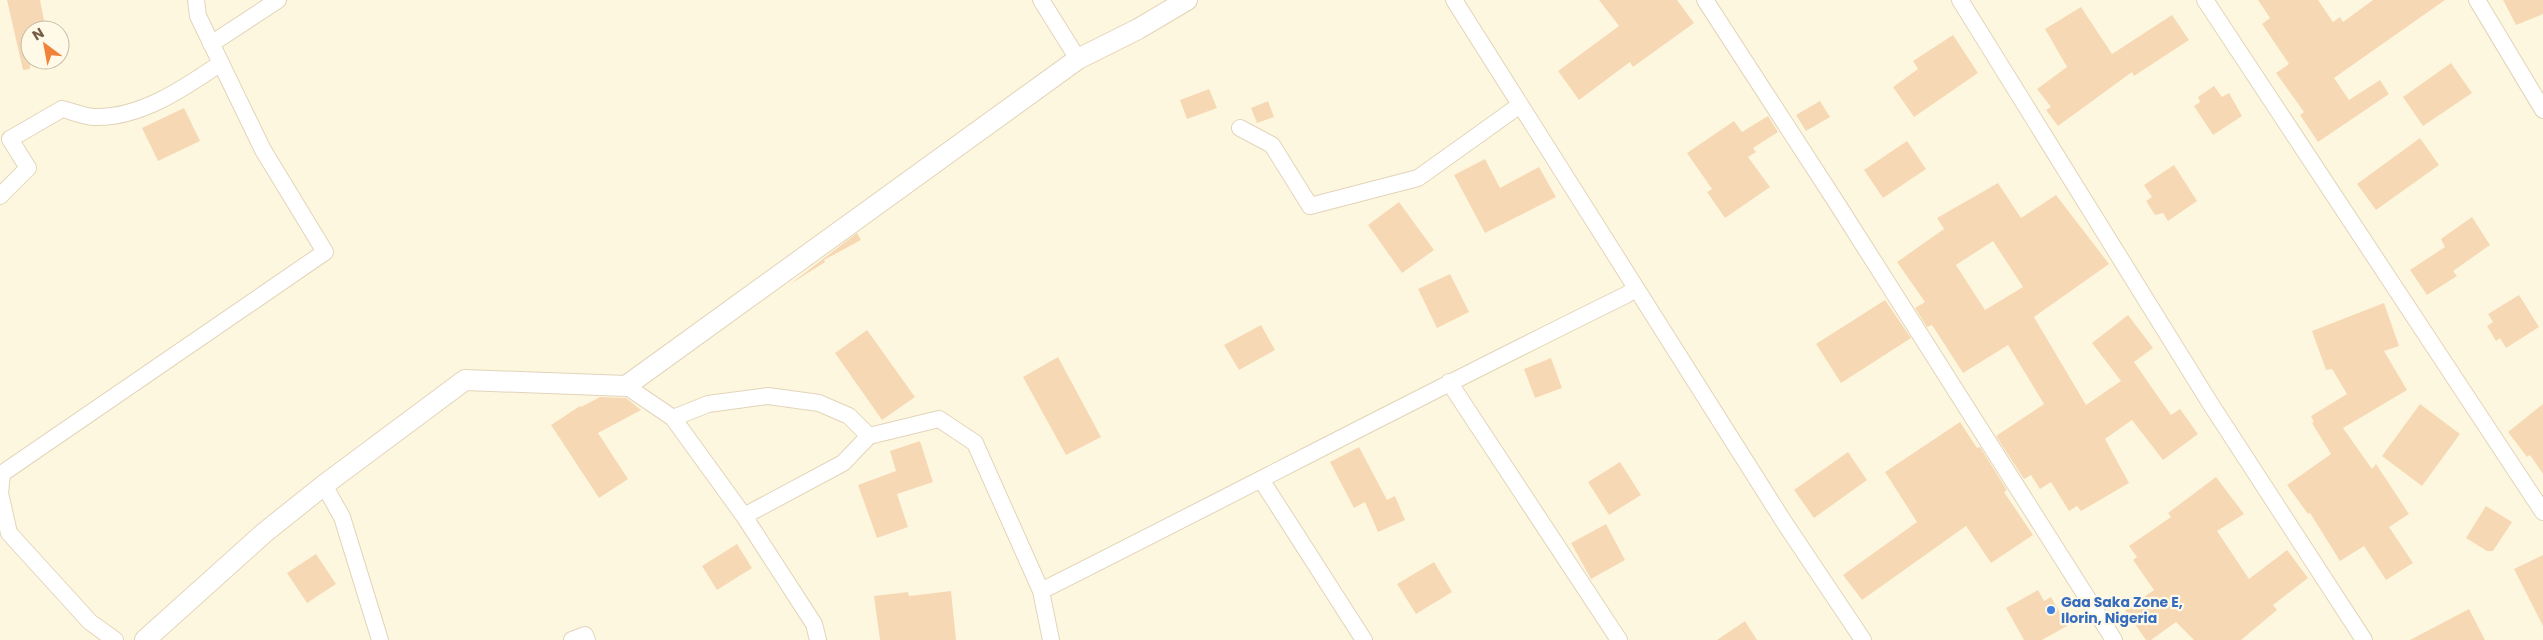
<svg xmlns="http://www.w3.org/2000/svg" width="2543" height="640" font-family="Poppins,sans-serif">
	<rect width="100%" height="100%" fill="#fef7df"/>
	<!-- building -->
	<path fill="#f6d9b4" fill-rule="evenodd" d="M7,0H40L46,30H30V69L23,70Z
		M1599,0H1677L1694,23L1633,67L1630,62L1579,100L1558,71L1619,26Z
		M2258,0H2318L2333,22L2340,17L2343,22L2373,0H2445L2334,78L2349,100L2380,80L2389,94L2318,142L2300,115L2304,112L2276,73L2289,64L2262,24L2270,18Z
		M2503,0H2543V14L2516,25Z
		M2081,7L2112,54L2172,15L2189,40L2134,76L2132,72L2058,126L2046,110L2051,107L2037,89L2067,67L2045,29Z
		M1953,35L1978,73L1914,117L1893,87L1918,69L1913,61Z
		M2451,63L2472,93L2423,126L2403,97Z
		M2214,86L2222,97L2229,93L2242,116L2213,135L2194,106L2200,102L2198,97Z
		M1209,89L1217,108L1187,119L1180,100Z
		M1268,101L1274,117L1257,123L1251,108Z
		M1820,101L1830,117L1806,131L1796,115Z
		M184,108L200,141L158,161L142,128Z
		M1768,116L1778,132L1753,148L1756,152L1748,157L1770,187L1725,218L1707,192L1712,189L1687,153L1734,121L1742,132Z
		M2420,138L2439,165L2376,210L2357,184Z
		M1907,141L1926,169L1883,198L1864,170Z
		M1485,159L1500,188L1539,167L1556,197L1485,233L1454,175Z
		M2174,165L2197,201L2168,221L2163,213L2155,215L2146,201L2152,197L2144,185Z
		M1998,183L2021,218L2056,195L2109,264L2034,317L2086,405L2121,381L2092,343L2128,315L2153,348L2134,362L2171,415L2180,409L2198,434L2163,460L2132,420L2105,439L2129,483L2081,511L2077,506L2069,511L2051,482L2040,489L2031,475L2024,479L1996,436L2044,404L2008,345L1963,373L1932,325L1927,327L1915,308L1925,302L1897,262L1944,229L1937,218ZM1993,241L2023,287L1985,310L1956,265Z
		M1399,202L1434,250L1402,273L1368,225Z
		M2472,217L2490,245L2453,271L2457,276L2427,295L2410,270L2445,247L2441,239Z
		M857,233L861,240L824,260L825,262L789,285Z
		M1450,274L1469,312L1437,328L1418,289Z
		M2519,295L2539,327L2506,348L2500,338L2496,341L2487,326L2493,322L2488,314Z
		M1885,300L1911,338L1841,383L1816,344Z
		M2384,303L2399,346L2384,351L2407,390L2343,428L2372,469L2376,464L2409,514L2389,527L2413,563L2386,580L2364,546L2340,561L2310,513L2308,514L2287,485L2331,454L2312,423L2314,422L2311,416L2347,394L2332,369L2326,370L2312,331Z
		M1261,325L1275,350L1239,370L1224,345Z
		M867,330L915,397L882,420L835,353Z
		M1058,357L1101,437L1066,455L1023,377Z
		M1551,358L1562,388L1535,398L1524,369Z
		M600,397L626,398L641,410L598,433L628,479L599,498L551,425L580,406L581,407Z
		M2420,404L2460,434L2422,486L2382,456Z
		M2543,404V474L2530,455L2527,457L2508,432Z
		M1960,422L1977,448L1980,447L2007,490L2004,492L2033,535L1991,563L1966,526L1862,600L1843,575L1917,522L1885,472Z
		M920,441L933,482L897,494L908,527L877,538L858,485L896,471L890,451Z
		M1359,447L1387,500L1395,496L1405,520L1378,532L1365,502L1354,508L1330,462Z
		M1848,452L1867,480L1814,518L1794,490Z
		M1620,462L1641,495L1609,515L1588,482Z
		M2216,477L2244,514L2217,531L2249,579L2287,550L2308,578L2273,605L2277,610L2241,640H2194L2176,622L2151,640H2146L2125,610L2154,590L2133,560L2137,557L2129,546L2171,517L2168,513Z
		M2486,506L2512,522L2493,551H2487L2466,538Z
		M1606,524L1625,560L1591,579L1571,543Z
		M737,544L752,568L717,590L702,566Z
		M316,554L336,584L307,603L287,573Z
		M2543,555V626L2514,569Z
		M1434,562L1452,592L1416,614L1397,584Z
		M2038,590L2044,601L2051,597L2067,626L2042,640H2024L2006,608Z
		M951,591L956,640H880L874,596L908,592L909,596Z
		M2469,609L2485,640H2410Z
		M1745,621L1757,640H1717Z"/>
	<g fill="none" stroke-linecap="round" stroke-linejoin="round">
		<defs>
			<path id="minor" d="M1041,0L1078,59
				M1454,0L1784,522L1863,640
				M1705,0L1838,205L2114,640
				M1960,0L2210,403L2364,640
				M2205,0L2543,512
				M2477,0L2543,110
				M211,44L278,0
				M1240,128L1272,145L1310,206L1418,178L1520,105
				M0,196L28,168L10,139L62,109C72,111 84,117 95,117C141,118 184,88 221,63
				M1449,382L1619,640
				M626,386L673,418L744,516L814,624L818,640
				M673,418L708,404L768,396L819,403L849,416L869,436L939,419L975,443L1041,591
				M2,474L0,493L9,533L90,622L115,640
				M0,475L325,252L263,150L198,16L196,0
				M1262,481L1364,640
				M324,485L342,517L380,640
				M744,516L843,463L869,436
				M572,640L585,635L587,640
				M1051,640L1041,591C1236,493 1430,391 1626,295L1636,288"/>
			<path id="tertiary" d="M145,640L264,533L324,485L465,380L626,386L1078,59L1138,29L1187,0"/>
		</defs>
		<!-- minor casing -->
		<use href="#minor" stroke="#e2d4ba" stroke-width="18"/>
		<!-- tertiary casing -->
		<use href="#tertiary" stroke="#e2d4ba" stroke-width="22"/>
		<!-- minor -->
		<use href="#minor" stroke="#fff" stroke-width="16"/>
		<!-- tertiary -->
		<use href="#tertiary" stroke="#fff" stroke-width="20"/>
	</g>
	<!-- markers -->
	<circle fill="#3f7fe0" stroke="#fff9e7" stroke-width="2" cx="2051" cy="610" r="5"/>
	<g text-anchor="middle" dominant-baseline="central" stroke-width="4.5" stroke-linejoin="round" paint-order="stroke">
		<!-- shop labels -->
		<g font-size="14" font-weight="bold" fill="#366cbe" stroke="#fff9e7" text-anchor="start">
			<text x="2061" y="602">Gaa Saka Zone E,<tspan x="2061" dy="16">Ilorin, Nigeria</tspan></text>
		</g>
	</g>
	<!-- north arrow -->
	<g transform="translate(45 45) rotate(328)"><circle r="24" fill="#fff9e7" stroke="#c8bba6"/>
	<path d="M0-4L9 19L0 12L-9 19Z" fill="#f28139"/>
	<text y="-8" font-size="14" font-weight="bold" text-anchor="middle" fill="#765e45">N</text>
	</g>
</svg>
